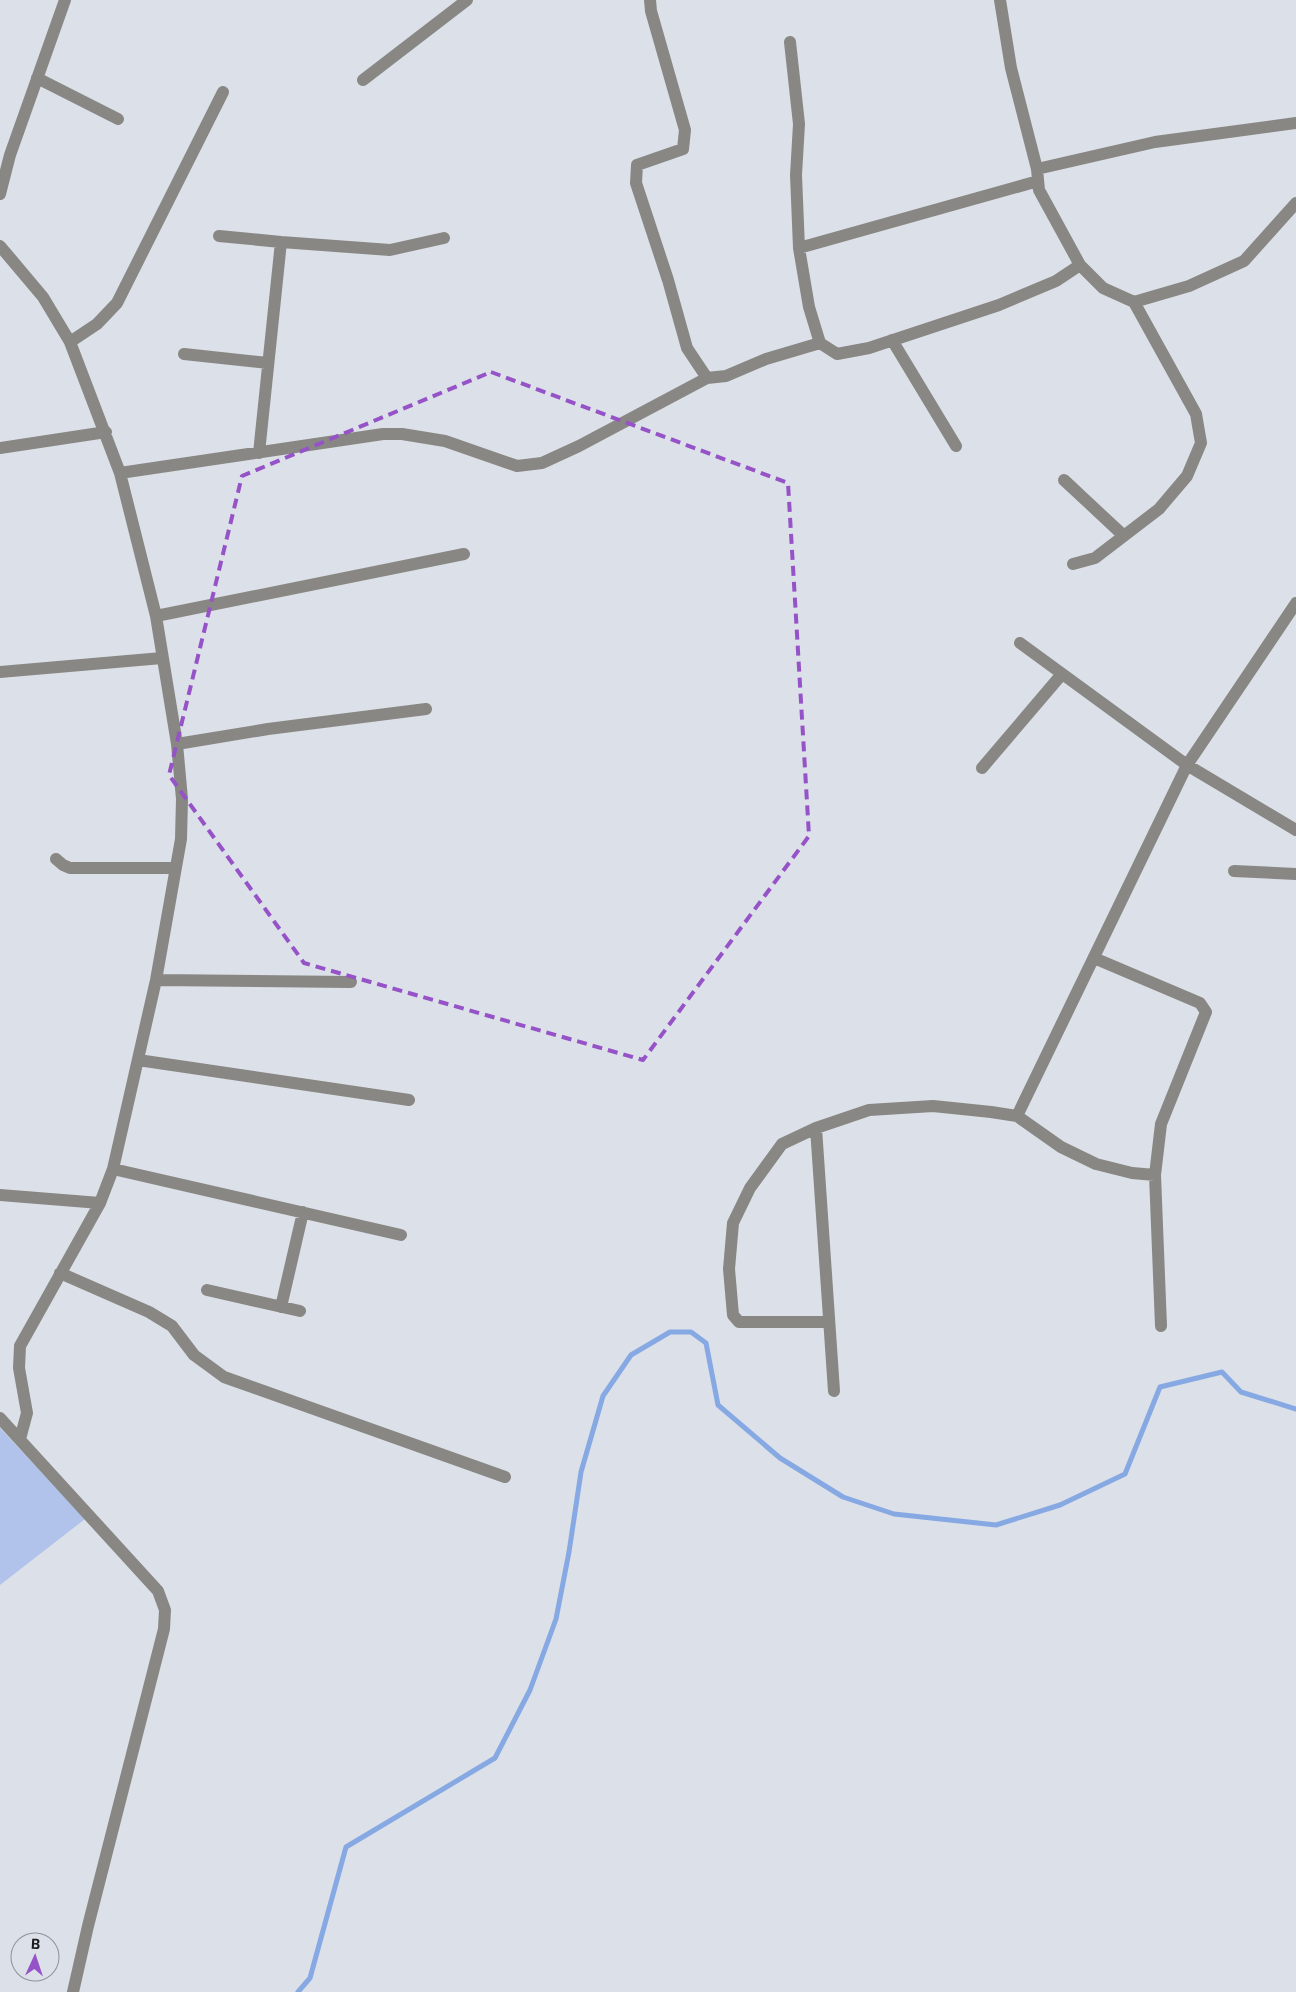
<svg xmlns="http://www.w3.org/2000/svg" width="1296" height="1992" font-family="Inter,sans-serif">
	<rect width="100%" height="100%" fill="#dce0e8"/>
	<!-- green -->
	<path fill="#b1c3ea" d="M0,1428L85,1519L0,1585Z"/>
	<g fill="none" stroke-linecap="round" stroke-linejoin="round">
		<!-- stream -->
		<path stroke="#86a8e3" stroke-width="5" d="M298,1992L310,1978L346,1847L495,1758L530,1690L556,1619L569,1552L581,1472L603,1396L631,1355L670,1332H691L706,1343L718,1405L780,1458L843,1497L894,1514L996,1525L1060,1505L1125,1474L1160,1387L1222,1372L1241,1392L1296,1409"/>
		<!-- minor -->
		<path stroke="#888783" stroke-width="12" d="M650,0L651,11L685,130L683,149L637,165L636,183L668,280L687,348L707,378L726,376L766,359L820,343
			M1000,0L1011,68L1037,169L1039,190L1080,265L1103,288L1134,302L1189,286L1244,261L1296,203
			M790,42L799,124L796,175L799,248L809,307L820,343L837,354L869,348L999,305L1056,281L1080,265
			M37,78L118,119
			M363,80L467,0
			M1037,169L1155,142L1296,123
			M0,194L10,155L65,0
			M219,236L281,242
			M0,246L43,297L70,342L120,473L156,616L177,744L182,799L181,839L156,980L113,1169L100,1203L20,1346L19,1368L27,1413L20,1439
			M799,248L1038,181
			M892,340L956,446
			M70,342L97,324L117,303L223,92
			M184,354L268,363
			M0,448L106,432
			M259,453L281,242L390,250L444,238
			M120,473L383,434H402L445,441L517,466L542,463L579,446L707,378
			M1064,480L1124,536
			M1073,564L1095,558L1159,509L1187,476L1201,443L1196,414L1134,302
			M156,616L464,554
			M1020,643L1187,765L1296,830
			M0,672L162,658
			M177,744L268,729L426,709
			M982,768L1062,674
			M56,859L63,865L70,868H175
			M1234,871L1296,874
			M1094,958L1200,1003L1206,1012L1161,1124L1155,1175L1161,1326
			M156,980L351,982
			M138,1060L409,1100
			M1017,1116L1187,765L1296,603
			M816,1128L834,1391
			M113,1169L401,1235
			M0,1195L100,1203
			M60,1273L149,1312L172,1326L194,1355L224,1377L505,1477
			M207,1290L300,1311
			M281,1307L303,1212
			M829,1322H739L733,1315L729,1269L733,1223L750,1188L782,1144L816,1128L869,1110L933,1106L991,1112L1017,1116L1061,1147L1096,1164L1132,1173L1155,1175
			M0,1418L158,1591L165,1610L164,1629L88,1926L73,1992"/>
	</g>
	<!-- marked area -->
	<path fill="none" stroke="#9653c7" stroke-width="4" stroke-dasharray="10 6" stroke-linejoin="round" d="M491,372L788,483L809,836L643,1060L304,963L169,775L242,476Z"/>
	<!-- north arrow -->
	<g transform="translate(35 1957) rotate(3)"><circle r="24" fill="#dce0e8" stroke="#8e9298"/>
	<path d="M0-4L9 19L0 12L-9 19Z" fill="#9653c7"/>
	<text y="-8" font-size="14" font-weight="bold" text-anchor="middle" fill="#1a1c1f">B</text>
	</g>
</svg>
